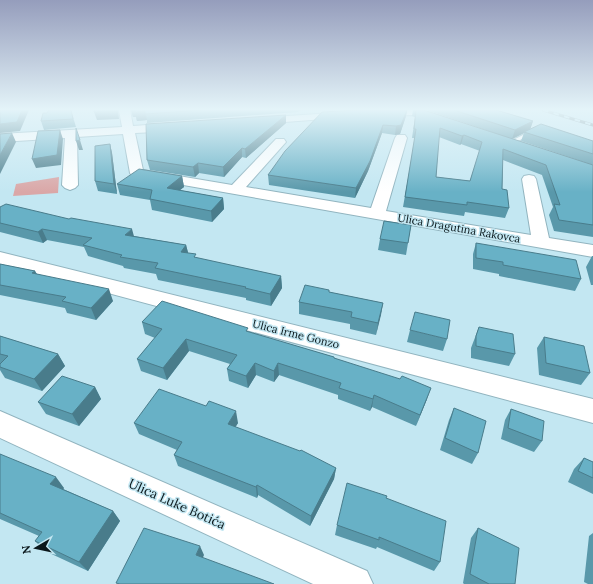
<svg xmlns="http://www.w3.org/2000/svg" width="593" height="584" font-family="Lora,serif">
	<rect width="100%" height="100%" fill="#c3e7f2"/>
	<!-- green -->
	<path fill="#daa7a7" d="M59,177L58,193L13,196L16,184Z"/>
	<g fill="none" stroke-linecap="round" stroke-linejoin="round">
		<defs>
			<path id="service" d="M533,130L538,131L510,145L505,144Z"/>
			<path id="minor" d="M119,110H130L133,126L175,123L179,124L181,127L179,130L175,131L135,133L143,170L232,185L276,139H284L286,142L246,187L371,208L395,138L397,135H405L407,138L386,211L531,235L522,179L524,176L529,175L534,176L536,179L549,238L593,245V257L132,176L130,173L123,134L77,137L78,185L75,188L70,190L65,188L62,185L65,138L0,142V134L122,127Z
				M420,110L443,117L445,119L443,121L439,122L413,115L378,116L372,113L375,110Z
				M347,112L353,115L351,117L258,124L254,123L252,121L254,119L258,118Z
				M0,252L593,399V423L0,264Z
				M0,411L367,571L373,584H313L0,438Z"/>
		</defs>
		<!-- service casing -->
		<use href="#service" stroke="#91b4bf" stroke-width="2"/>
		<!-- minor casing -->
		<use href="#minor" stroke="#91b4bf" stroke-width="2"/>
		<!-- service -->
		<use href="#service" fill="#fff" fill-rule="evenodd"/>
		<!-- minor -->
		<use href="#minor" fill="#fff" fill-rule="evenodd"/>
		<defs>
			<path id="rail" d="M543,110L593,125"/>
		</defs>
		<!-- rail casing -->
		<use href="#rail" stroke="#69828a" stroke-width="3"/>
		<!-- rail -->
		<use href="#rail" stroke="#c3e7f2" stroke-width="2" stroke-dasharray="5.5" stroke-linecap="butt"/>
	</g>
	<!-- wall -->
	<path fill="#5998aa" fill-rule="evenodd" d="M71,110L76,127L44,130L41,121Z
		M131,110H301L298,112L147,123V120L137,121L136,117H133Z
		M358,110H407L406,116L400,134L395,135L382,133L368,171L355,198L269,185L268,175Z
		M413,110H423L593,165V237L554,231L549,215L553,207L542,175L503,160L502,189L509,208L505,218L465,212L464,216L403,207L415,138H412L415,117L412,116ZM439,137L460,145L461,144L480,151L470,181L436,177Z
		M426,110H496L533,121L530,129L593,141V165L521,141L524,133L512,139Z
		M286,115V123L246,158L242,157L224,177L199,173L195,177L150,170L147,160Z
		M110,144L112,153L117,194L98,191L95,181Z
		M182,176L184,187L179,190L223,198L224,209L212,222L152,210L150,200L120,195L117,184Z
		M0,207L134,236L186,245L188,253L196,258L281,276L282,288L271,306L246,300V298L158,280L156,274L124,268L123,266L88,256L84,247L47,240L43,243L0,232Z
		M411,225L406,255L378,250L380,239Z
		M476,243L581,279L575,291L499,276V274L473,269V254Z
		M592,256H593V285H591L586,267Z
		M0,264L35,271L37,274L113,301L96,320L67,313L65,308L0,295Z
		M329,290V292L383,303L376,335L350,329V324L299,314V302Z
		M142,322L248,332L334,357V358L427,399L416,426L372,407L370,411L338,399V395L279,375L274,382L256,375L248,388L229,381L227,369L230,364L189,351L167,380L141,371L137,359L155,338L145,334Z
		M479,327L515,354L509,366L471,358V348Z
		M410,330L447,339L443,351L407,342Z
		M0,336L58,354L65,366L42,391L5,378L0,370Z
		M544,337L590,373L581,385L539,375L537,348Z
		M95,387L101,399L79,426L46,414L38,402Z
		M454,408L478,453L472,464L440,450L449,420Z
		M511,409L542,441L534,452L501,439L505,420Z
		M134,423H238L235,427L336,468L334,479L310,526L258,495L257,498L178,466L174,455L177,450L139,434Z
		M0,454L64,488L63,489L113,511L120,521L88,571L45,551L35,541L39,536L0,519Z
		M584,458L593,462V494L568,482L574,469Z
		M386,498L440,562L434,571L377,547L376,549L335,535L337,525Z
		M478,528L515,584H464L463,583L471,538Z
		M593,533V584H588L584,582L589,536Z"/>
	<!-- shaded-wall -->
	<path fill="#497c8b" d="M22,110H29L20,131L0,133V124Z
		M118,110L119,119L97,120L94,112Z
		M131,110L145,111L147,120L137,121L136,117H133Z
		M407,110L406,116L400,134L395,135L396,126Z
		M286,115V123L246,158L245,149Z
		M533,121L530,130L524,132V133L512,139L515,130Z
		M383,125L382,133L368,171L355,198L356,188Z
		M60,130L63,139L61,165L36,168L32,159Z
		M12,133L16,142L0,174V155Z
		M464,135L461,144L460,145L462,136Z
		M80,140L83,150H79L76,141Z
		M110,144L112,153L117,194L114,184Z
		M242,148V157L224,177L223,167Z
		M198,163L199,173L195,177L193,167Z
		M182,176L184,187L169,199L167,188Z
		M223,198L224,209L212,222L211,211Z
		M42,229L47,240L43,243L38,232Z
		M132,229L135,240L125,235Z
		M186,245L189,256L181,252Z
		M35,271L40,282L32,273Z
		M281,276L282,288L271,306L270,294Z
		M109,289L113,301L96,320L91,308Z
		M383,303L381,315L376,335L378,323Z
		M186,339L189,351L167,380L163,368Z
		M58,354L65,366L42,391L34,379Z
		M255,363L256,375L248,388L246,376Z
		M278,363L279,375L274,382V371Z
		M95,387L101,399L79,426L72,414Z
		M431,388L427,399L416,426L420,415Z
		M374,395L372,407L370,411Z
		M236,411L238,423L230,436L228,424Z
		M336,468L334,479L310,526L311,516Z
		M56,477L64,488L59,495L50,484Z
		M257,485L258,495L257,498L256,487Z
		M113,511L120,521L88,571L79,562Z
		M200,546L204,555L200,564L196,555Z"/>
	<!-- building -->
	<path fill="#68b1c6" stroke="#497c8b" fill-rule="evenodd" d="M0,110H22L17,122L0,124Z
		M49,110H71L73,119L41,121L43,113H47Z
		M94,110H115L94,112Z
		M135,110H202L145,114V111L135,112Z
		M358,110H407L401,125L396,126L383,125L370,161L356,188L268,175L285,151L322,112Z
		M416,110H423L430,112L593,165V225L559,220L554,204L560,205L546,165L503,149L502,189L507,190L509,208L467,202V205L405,197L416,129H414ZM440,128L462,136L464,135L482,142L470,181L436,177Z
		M454,110H496L533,121L515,130Z
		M286,115L245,149L242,148L223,167L198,163L193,167L147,160L146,124Z
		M541,124L593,141V154L524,132Z
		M76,128L80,140L76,141Z
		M60,130L57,155L32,159L38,131Z
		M12,133L0,155V134Z
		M110,144L114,184L95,181V146Z
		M139,169L182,176L167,188L223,198L211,211L150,199L152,190L117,184Z
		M6,204L69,219L71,218L132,229L125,235L186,245L181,252L196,254L194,257L281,276L270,294L245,288L246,287L155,268L158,263L120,257L122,255L83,245L92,238L42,229L38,232L0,223V207Z
		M384,221L411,225L408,243L380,239Z
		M476,243L576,260L581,279L503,265V262L476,258Z
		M0,264L35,271L32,273L109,289L91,308L62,301L66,297L0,285Z
		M305,285L329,290V292L383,303L378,323L351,317L352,312L299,302Z
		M162,301L248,328L246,331L334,357V358L400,379L402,376L431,388L420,415L374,395L373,399L339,388L341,383L278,363L274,371L255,363L246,376L227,369L237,355L186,339L163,368L137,359L162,329L142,322Z
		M415,312L450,320L447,339L410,330Z
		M479,327L513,334L515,354L476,346V336Z
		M0,336L58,354L34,379L0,367V364L8,356L0,354Z
		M544,337L584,346L590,373L546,363Z
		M62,376L95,387L72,414L38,402Z
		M159,389L206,406L209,401L236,411L228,424L300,451L301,450L336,468L311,516L257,485L256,487L174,455L182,442L134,423Z
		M454,408L486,421L478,453L445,438Z
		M511,409L544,421L542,441L508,428Z
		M0,454L56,477L50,484L113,511L79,562L35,541L42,532L0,513Z
		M584,458L593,462V478L578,471Z
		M347,483L387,496L386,498L446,521L440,562L379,537V540L337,525Z
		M144,528L200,546L196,555L274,584H120L116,583Z
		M478,528L519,548L515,584H489L470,574Z"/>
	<!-- sky -->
	<linearGradient id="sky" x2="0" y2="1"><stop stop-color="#959dbc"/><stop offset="0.57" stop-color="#e4f4f9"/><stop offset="1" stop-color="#e4f4f9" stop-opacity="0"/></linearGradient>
	<rect width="593" height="192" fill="url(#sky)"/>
	<g text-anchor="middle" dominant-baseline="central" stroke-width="3" stroke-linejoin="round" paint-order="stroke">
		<!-- street labels -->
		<g font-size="11" fill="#0a171b" stroke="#c3e7f2">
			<text transform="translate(459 228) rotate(10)">Ulica Dragutina Rakovca</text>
			<text transform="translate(296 334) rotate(14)">Ulica Irme Gonzo</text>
		</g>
		<!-- near-street labels -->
		<g font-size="13" fill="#0a171b" stroke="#c3e7f2">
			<text transform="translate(177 504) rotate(24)">Ulica Luke Botića</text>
		</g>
	</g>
	<!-- north arrow -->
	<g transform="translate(36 548) rotate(261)" stroke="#c3e7f2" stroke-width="3" paint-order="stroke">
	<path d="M0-3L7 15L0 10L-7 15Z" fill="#0a171b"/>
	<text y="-6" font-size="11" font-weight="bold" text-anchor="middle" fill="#0a171b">N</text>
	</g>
</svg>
